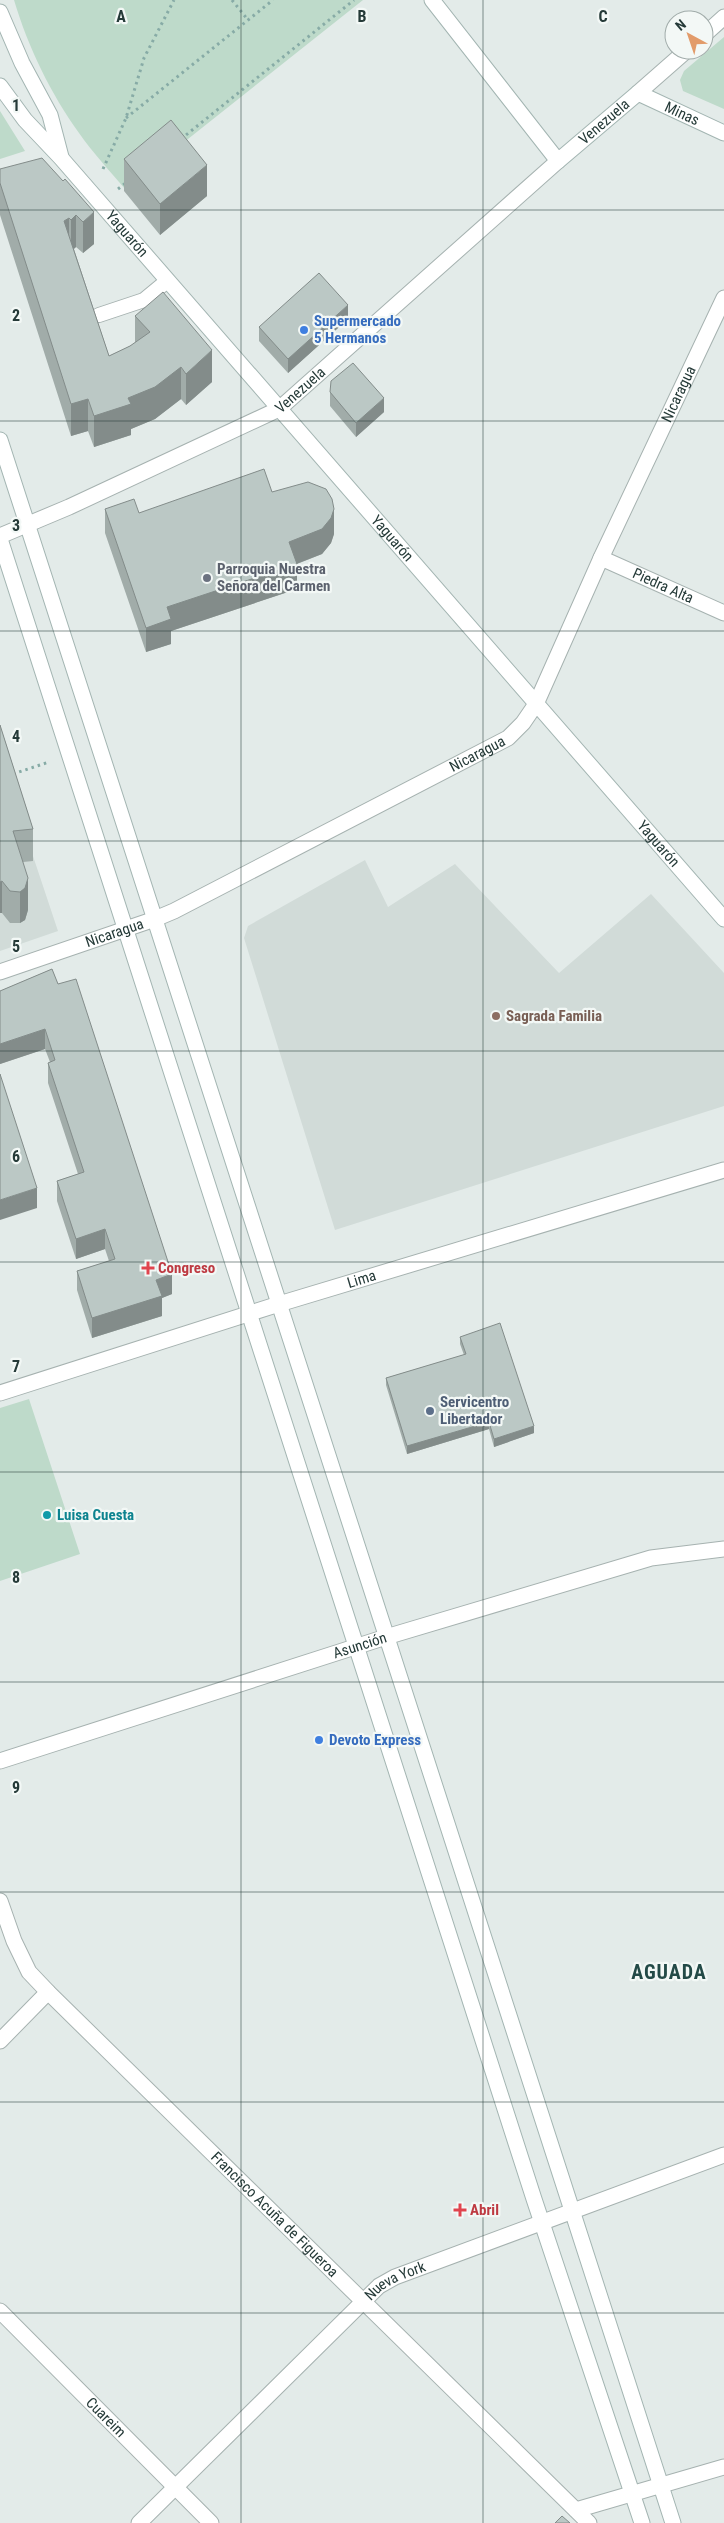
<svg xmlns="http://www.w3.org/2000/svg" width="724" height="2523" font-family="'Roboto Condensed',sans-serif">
	<rect width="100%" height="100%" fill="#e3ebe9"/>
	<!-- built -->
	<path fill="#d1dbd8" d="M0,757L58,931L0,951Z
		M365,860L388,907L455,864L559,973L651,894L724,973V1106L335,1230L244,938L248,926Z"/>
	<!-- green -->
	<path fill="#bedaca" d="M14,0H363L125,189C110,171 93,153 79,133C51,94 28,47 14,0Z
		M724,37V109L683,91L680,80L684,71Z
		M0,111L25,151L0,159Z
		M29,1399L80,1554L0,1581V1408Z"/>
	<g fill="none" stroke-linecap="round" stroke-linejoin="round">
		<defs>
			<path id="lane" d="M99,315L144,300L167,281"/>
			<g id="street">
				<path d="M704,35L724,17"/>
				<path d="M638,93L687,50"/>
				<path id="s1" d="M0,536L69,507L279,409L558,161"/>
				<path id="s2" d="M601,558L724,613"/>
				<path id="s3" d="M0,972L155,919L174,911L508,738L523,723L536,704L601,558L724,298"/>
				<path id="s4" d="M0,1393L279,1304L724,1170"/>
				<path id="s5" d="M0,1761L386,1637L651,1558L724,1549"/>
				<path id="s6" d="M0,1901L14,1941L29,1972L48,1992L589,2523"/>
				<path d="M0,2041L48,1992"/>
				<path id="s7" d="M0,2311L211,2523"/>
				<path d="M576,2510L724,2467"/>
				<path id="s8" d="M139,2523L379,2286L395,2277L724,2155"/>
			</g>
			<g id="secondary">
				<path id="s9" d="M432,0L558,161L638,93L724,133"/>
				<path d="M0,12L22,63L50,115L61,157"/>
				<path id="s10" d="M0,86L25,120L61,158L724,919"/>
				<path d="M0,440L673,2523"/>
				<path d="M0,539L534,2199L642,2523"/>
			</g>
		</defs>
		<!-- lane casing -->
		<use href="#lane" stroke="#a6b2b0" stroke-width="16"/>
		<!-- street casing -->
		<use href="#street" stroke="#a6b2b0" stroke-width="17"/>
		<!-- secondary casing -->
		<use href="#secondary" stroke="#a3b5b2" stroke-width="17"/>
		<!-- path -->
		<path stroke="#87aba6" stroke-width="3" stroke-dasharray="2.5 4" stroke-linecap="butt" d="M232,0L248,20
			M126,118L273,0
			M181,139L354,0
			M103,169L126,118L144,58L174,0
			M118,189L127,182
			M13,774L49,762"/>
		<!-- lane -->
		<use href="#lane" stroke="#fff" stroke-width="14"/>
		<!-- street -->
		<use href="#street" stroke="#fff" stroke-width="15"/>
		<!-- secondary -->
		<use href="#secondary" stroke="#fff" stroke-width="15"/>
	</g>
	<!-- wall -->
	<path fill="#a1aca9" d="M124,159L207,196L160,235L124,191Z
		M0,169L63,181L94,244L83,253L76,247L74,249L109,356L130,346L135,343V316L212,382L186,405L181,399L155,419L131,429V435L94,447L88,431L71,436L0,215Z
		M348,319L288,373L259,341V327Z
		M330,392L384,412L356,437L330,406Z
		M272,492L334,534L331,543L322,554L297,564V589L171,631V644L146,652L105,533V509L139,513Z
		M0,725L33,829V861L23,862L28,910L25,920L20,923H10L2,913H0Z
		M52,969L172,1294L162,1298V1316L92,1338L77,1290V1271L109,1261L105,1249L76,1259L57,1201V1181L78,1174L48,1083V1063L50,1062L45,1049L0,1064V991Z
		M460,1337L534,1433L494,1447L489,1429L407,1454L386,1385V1378L464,1355L460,1344Z"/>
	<!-- shaded-wall -->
	<path fill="#838c8a" d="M207,165V196L160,235V204Z
		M94,212V244L83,253V222Z
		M76,215V247L71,251V220Z
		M69,218V249L64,221Z
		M348,305V319L288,373V359Z
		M212,350V382L186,405V374Z
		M181,367V399L155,419L131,429V435L94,447V416L128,398Z
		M384,398V412L356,437V423Z
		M88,399V431L71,436V404Z
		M334,509V534L331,543L322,554L291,566L297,564V589L171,631V644L146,652V628L167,607L289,542Z
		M28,878V910L25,920L20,923V892Z
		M2,881V913H0V882Z
		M45,1029V1049L0,1064V1044Z
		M37,1188V1208L0,1220V1200Z
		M105,1229V1249L76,1259V1239Z
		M172,1274V1294L162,1298V1316L92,1338V1318L156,1280Z
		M489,1422V1429L407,1454V1446Z
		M534,1426V1433L494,1447V1439Z"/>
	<!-- building -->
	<path fill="#bbc8c5" stroke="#838c8a" d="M171,120L207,165L160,204L124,159Z
		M42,158L63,181L65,179L94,212L83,222L76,215L71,220L69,218L64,221L109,356L130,346L150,332L135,316L163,292L212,350L186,374L181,367L155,387L128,398L131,404L94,416L88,399L71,404L0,183V169Z
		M319,273L348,305L288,359L259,327Z
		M353,363L384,398L356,423L330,392L331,381Z
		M264,469L272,492L308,482L326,489L332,499L334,509L331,518L322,529L289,542L297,564L167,607L171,619L146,628L105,509L134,499L139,513Z
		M0,725L33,829L13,831L28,878L25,888L20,892L10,891L2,881L0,882Z
		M52,969L58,984L76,979L172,1274L156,1280L162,1296L92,1318L77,1271L115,1259L105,1229L76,1239L57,1181L84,1172L48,1063L55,1060L45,1029L0,1044V991Z
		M0,1074L37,1188L0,1200Z
		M500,1323L534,1426L494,1439L489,1422L407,1446L386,1378L466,1354L460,1337Z
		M562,2516L570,2523H555Z"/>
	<!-- grid -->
	<path fill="none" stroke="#253a38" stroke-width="1" stroke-opacity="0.55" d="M241,0V2523M483,0V2523M0,210H724M0,421H724M0,631H724M0,841H724M0,1051H724M0,1262H724M0,1472H724M0,1682H724M0,1892H724M0,2102H724M0,2313H724"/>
	<!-- markers -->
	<g fill="#3f7fe0" stroke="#f3f8f6" stroke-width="2">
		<circle cx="304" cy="330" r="5"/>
		<circle cx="319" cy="1740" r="5"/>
	</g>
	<circle fill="#6b7280" stroke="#f3f8f6" stroke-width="2" cx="207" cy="578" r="5"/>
	<circle fill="#8d6e63" stroke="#f3f8f6" stroke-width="2" cx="496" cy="1016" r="5"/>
	<g fill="#e0444e" stroke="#f3f8f6" stroke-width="2">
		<path d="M145.5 1260.5h5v5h5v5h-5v5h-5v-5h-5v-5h5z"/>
		<path d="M457.5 2202.5h5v5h5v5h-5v5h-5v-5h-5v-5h5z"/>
	</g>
	<circle fill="#5c6f8a" stroke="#f3f8f6" stroke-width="2" cx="430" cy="1411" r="5"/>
	<circle fill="#0f9aa8" stroke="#f3f8f6" stroke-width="2" cx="47" cy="1515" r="5"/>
	<g text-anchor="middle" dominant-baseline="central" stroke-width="4.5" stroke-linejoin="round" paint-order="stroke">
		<!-- street labels -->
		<g font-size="15" fill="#253a38" stroke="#f3f8f6">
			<text stroke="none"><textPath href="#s9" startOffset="358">Minas</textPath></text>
			<text stroke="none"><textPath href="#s9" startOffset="265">Venezuela</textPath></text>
			<text stroke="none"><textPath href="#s10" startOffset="195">Yaguarón</textPath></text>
			<text stroke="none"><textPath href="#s1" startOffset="335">Venezuela</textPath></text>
			<text stroke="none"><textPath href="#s3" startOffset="946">Nicaragua</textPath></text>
			<text stroke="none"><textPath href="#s10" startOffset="599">Yaguarón</textPath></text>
			<text stroke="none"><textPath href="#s2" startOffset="68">Piedra Alta</textPath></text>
			<text stroke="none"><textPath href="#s3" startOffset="526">Nicaragua</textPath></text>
			<text stroke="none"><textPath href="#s10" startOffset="1004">Yaguarón</textPath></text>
			<text stroke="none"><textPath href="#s3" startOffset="121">Nicaragua</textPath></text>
			<text stroke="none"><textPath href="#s4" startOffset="379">Lima</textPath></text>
			<text stroke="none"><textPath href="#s5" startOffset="378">Asunción</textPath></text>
			<text stroke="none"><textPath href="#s6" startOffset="422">Francisco Acuña de Figueroa</textPath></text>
			<text stroke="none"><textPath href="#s8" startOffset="354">Nueva York</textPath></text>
			<text stroke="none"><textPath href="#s7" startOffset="150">Cuareim</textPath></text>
		</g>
		<!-- shop labels -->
		<g font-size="15" font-weight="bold" fill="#366cbe" stroke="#f3f8f6" text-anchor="start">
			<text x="314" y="321">Supermercado<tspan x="314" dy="17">5 Hermanos</tspan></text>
			<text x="329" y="1740">Devoto Express</text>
		</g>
		<!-- worship labels -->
		<g font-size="15" font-weight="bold" fill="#5b616d" stroke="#f3f8f6" text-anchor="start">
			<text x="217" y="569">Parroquia Nuestra<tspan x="217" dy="17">Señora del Carmen</tspan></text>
		</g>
		<!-- education labels -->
		<g font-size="15" font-weight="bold" fill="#785e54" stroke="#f3f8f6" text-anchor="start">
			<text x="506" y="1016">Sagrada Familia</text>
		</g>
		<!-- health labels -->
		<g font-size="15" font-weight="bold" fill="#be3a42" stroke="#f3f8f6" text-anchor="start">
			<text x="158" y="1268">Congreso</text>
			<text x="470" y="2210">Abril</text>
		</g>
		<!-- service labels -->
		<g font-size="15" font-weight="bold" fill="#4e5e75" stroke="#f3f8f6" text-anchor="start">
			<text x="440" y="1402">Servicentro<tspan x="440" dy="17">Libertador</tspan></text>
		</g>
		<!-- culture labels -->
		<g font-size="15" font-weight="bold" fill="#0d838f" stroke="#f3f8f6" text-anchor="start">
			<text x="57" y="1515">Luisa Cuesta</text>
		</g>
		<!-- district labels -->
		<g font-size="20" font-weight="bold" letter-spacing="1" fill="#234a47" stroke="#f3f8f6">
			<text x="669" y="1972">AGUADA</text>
		</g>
	</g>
	<g font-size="16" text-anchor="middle" font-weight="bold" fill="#253a38" stroke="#f3f8f6" stroke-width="4.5" stroke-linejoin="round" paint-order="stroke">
		<text x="121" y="22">A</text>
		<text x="362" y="22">B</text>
		<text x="603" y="22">C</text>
		<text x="16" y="111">1</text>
		<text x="16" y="321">2</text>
		<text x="16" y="531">3</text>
		<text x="16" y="742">4</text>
		<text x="16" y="952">5</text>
		<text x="16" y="1162">6</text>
		<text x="16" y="1372">7</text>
		<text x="16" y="1583">8</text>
		<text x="16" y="1793">9</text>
	</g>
	<!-- north arrow -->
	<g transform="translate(689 35) rotate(320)"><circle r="24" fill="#f3f8f6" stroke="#a1acaa"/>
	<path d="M0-4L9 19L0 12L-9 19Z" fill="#e29b6a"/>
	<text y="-8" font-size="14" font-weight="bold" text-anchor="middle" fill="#253a38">N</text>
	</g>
</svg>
